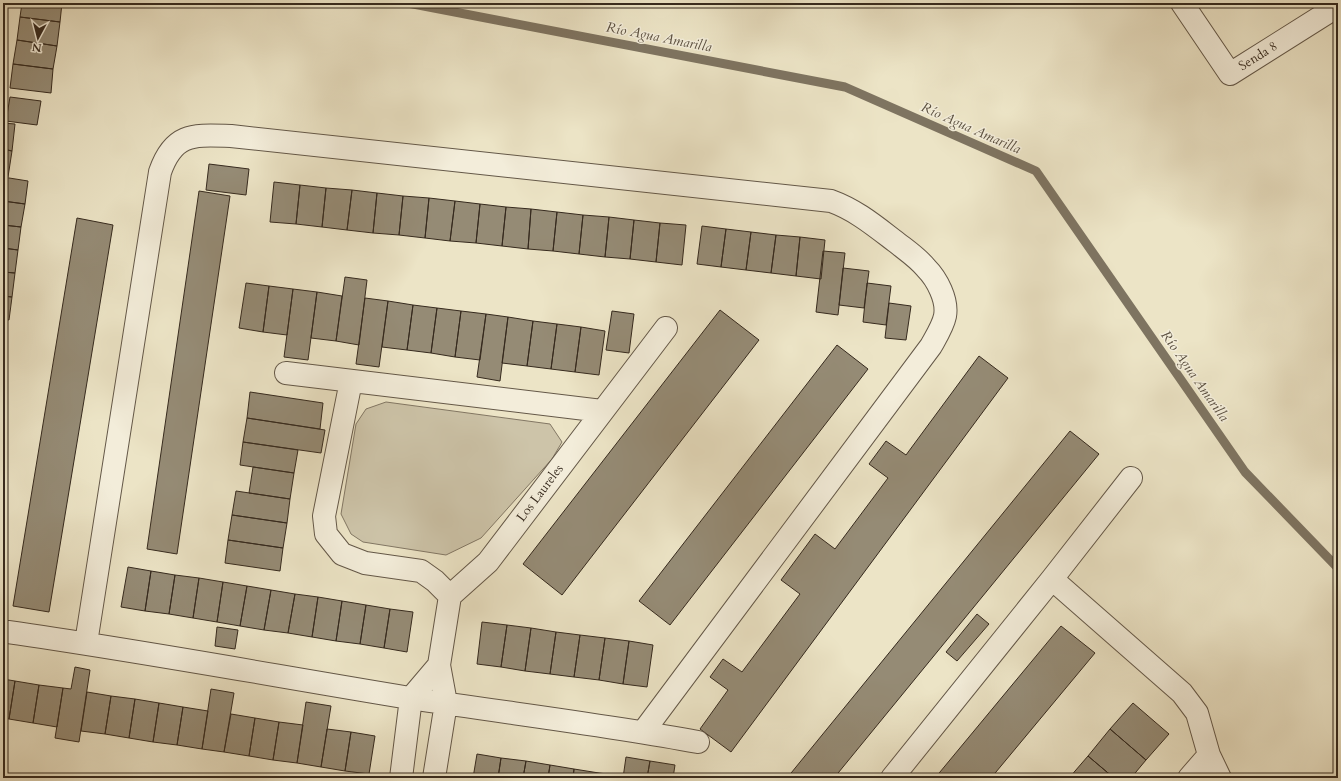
<svg xmlns="http://www.w3.org/2000/svg" width="1341" height="781" font-family="Cardo,serif">
	<rect width="100%" height="100%" fill="#ece4c6"/>
	<filter id="stains"><feTurbulence type="fractalNoise" baseFrequency=".005" numOctaves="4"/><feColorMatrix values="0 0 0 0 .2 0 0 0 0 .09 0 0 0 0 .02 0 0 0 .5 -.17"/></filter>
	<radialGradient id="worn" r=".72"><stop offset=".6" stop-color="#630" stop-opacity="0"/><stop offset="1" stop-color="#630" stop-opacity=".3"/></radialGradient>
	<!-- green -->
	<path fill="#cdc4a9" stroke="#827764" d="M386,402L550,424L562,442L552,459L481,538L446,555L363,542L351,534L341,514L356,424L366,409Z"/>
	<g fill="none" stroke-linecap="round" stroke-linejoin="round">
		<!-- stream -->
		<path stroke="#7e7461" stroke-width="9" d="M408,3L845,87L1036,171L1245,472L1338,568"/>
	</g>
	<!-- building -->
	<path fill="#958b75" stroke="#362a1e" d="M22,3H62L60,22L20,17Z
		M20,17L60,22L57,46L17,40Z
		M17,40L57,46L53,69L13,64Z
		M13,64L53,69L51,93L10,88Z
		M10,97L41,101L37,125L6,121Z
		M3,123L15,124L12,151L3,149Z
		M3,149L12,151L8,177L3,176Z
		M209,164L249,169L246,195L206,190Z
		M3,177L28,181L25,204L3,201Z
		M274,182L300,185L296,224L270,222Z
		M300,185L326,188L322,227L296,224Z
		M326,188L352,190L347,230L322,227Z
		M352,190L377,193L373,233L347,230Z
		M199,191L230,196L177,554L147,549Z
		M377,193L403,196L399,235L373,233Z
		M403,196L429,198L425,238L399,235Z
		M429,198L455,201L450,241L425,238Z
		M3,201L25,204L21,227L3,225Z
		M455,201L480,204L476,243L450,241Z
		M480,204L506,207L502,246L476,243Z
		M506,207L531,209L528,249L502,246Z
		M531,209L557,212L553,251L528,249Z
		M557,212L583,215L579,254L553,251Z
		M583,215L609,217L605,257L579,254Z
		M609,217L634,220L630,259L605,257Z
		M77,218L113,225L49,612L13,606Z
		M634,220L660,223L656,262L630,259Z
		M660,223L686,225L682,265L656,262Z
		M3,225L21,227L18,250L3,248Z
		M702,226L726,229L721,267L697,264Z
		M726,229L751,232L746,270L721,267Z
		M751,232L776,235L771,273L746,270Z
		M776,235L800,237L796,276L771,273Z
		M800,237L825,240L821,279L796,276Z
		M3,248L18,250L15,273L3,272Z
		M823,251L845,253L838,315L816,312Z
		M843,268L869,271L864,308L839,305Z
		M3,272L15,273L12,297L3,296Z
		M345,277L367,280L359,345L336,341Z
		M246,283L269,286L263,332L239,328Z
		M867,283L891,286L886,325L863,322Z
		M269,286L293,289L287,335L263,332Z
		M293,289L317,292L308,360L284,357Z
		M317,292L342,296L336,341L311,338Z
		M3,296L12,297L9,320L3,319Z
		M365,298L388,301L379,367L356,364Z
		M388,301L413,305L407,350L382,347Z
		M889,303L911,306L906,340L885,338Z
		M413,305L437,308L431,353L407,350Z
		M437,308L461,311L455,357L431,353Z
		M720,310L759,340L562,595L523,564Z
		M461,311L486,314L480,360L455,357Z
		M612,311L634,314L629,353L606,350Z
		M486,314L508,317L500,381L477,377Z
		M508,317L533,321L527,366L502,363Z
		M533,321L557,324L551,369L527,366Z
		M557,324L581,327L575,372L551,369Z
		M581,327L605,331L599,375L575,372Z
		M837,345L868,369L670,625L639,601Z
		M979,356L1008,378L731,752L700,729L728,690L710,677L723,659L742,672L800,594L781,580L815,534L835,549L888,478L869,464L886,441L906,455Z
		M3,372L7,373L3,396Z
		M250,392L323,403L320,429L247,418Z
		M247,418L325,430L321,453L243,442Z
		M1070,431L1099,454L834,778H787Z
		M243,442L298,450L294,473L240,465Z
		M253,467L294,473L290,499L249,493Z
		M236,491L290,499L287,523L232,515Z
		M232,515L287,523L283,548L228,540Z
		M228,540L283,548L280,571L225,563Z
		M128,567L151,571L145,611L121,607Z
		M151,571L175,575L169,614L145,611Z
		M175,575L199,578L193,618L169,614Z
		M199,578L223,582L217,622L193,618Z
		M223,582L247,586L240,626L217,622Z
		M247,586L271,590L264,630L240,626Z
		M271,590L295,594L288,633L264,630Z
		M295,594L318,597L312,637L288,633Z
		M318,597L342,601L336,641L312,637Z
		M342,601L366,605L360,644L336,641Z
		M366,605L390,609L384,648L360,644Z
		M390,609L413,612L407,652L384,648Z
		M977,614L989,624L957,661L946,652Z
		M482,622L507,625L501,667L477,664Z
		M507,625L531,628L525,671L501,667Z
		M1061,626L1095,653L991,778H935Z
		M217,627L238,630L235,649L215,646Z
		M531,628L556,632L550,674L525,671Z
		M556,632L580,635L574,677L550,674Z
		M580,635L605,638L599,680L574,677Z
		M605,638L629,641L623,684L599,680Z
		M629,641L653,645L647,687L623,684Z
		M75,667L90,670L79,742L55,738L63,688L71,689Z
		M3,679L15,681L9,719L3,718Z
		M15,681L39,685L33,723L9,719Z
		M39,685L63,688L57,727L33,723Z
		M211,689L234,693L224,752L202,749Z
		M87,692L111,696L105,734L81,731Z
		M111,696L135,699L129,738L105,734Z
		M135,699L159,703L153,742L129,738Z
		M306,702L331,706L321,767L297,763Z
		M159,703L183,707L177,745L153,742Z
		M1133,703L1169,734L1146,760L1110,729Z
		M183,707L208,711L202,749L177,745Z
		M231,714L255,718L249,756L224,752Z
		M255,718L279,722L273,760L249,756Z
		M279,722L303,725L297,763L273,760Z
		M327,729L351,732L345,771L321,767Z
		M1110,729L1146,760L1131,778H1114L1088,756Z
		M351,732L375,736L369,774L345,771Z
		M477,754L501,758L498,778H473Z
		M1088,756L1114,778H1069Z
		M626,757L650,761L647,778H623Z
		M501,758L526,761L523,778H498Z
		M526,761L550,765L548,778H523Z
		M650,761L675,765L673,778H647Z
		M550,765L574,769L573,778H548Z
		M574,769L599,773L598,778H573Z
		M599,773L623,776V778H598Z"/>
	<g fill="none" stroke-linecap="round" stroke-linejoin="round">
		<defs>
			<path id="minor" d="M1182,3L1230,74L1338,6
				M286,373L602,411
				M351,381L324,516L326,534L342,554L365,563L421,571L435,581L450,596
				M1052,579L1182,693L1197,713L1209,755L1220,778
				M8,632C142,651 276,676 410,698C506,713 602,724 698,742
				M86,643L160,172C174,132 194,135 231,136L831,201C856,210 875,226 896,242C906,250 918,258 926,268C937,279 948,300 945,316C943,326 936,337 931,346L643,732
				M401,778L411,698L439,665
				M434,778L446,703L439,665L450,596L488,562L666,328
				M892,778L1052,579L1131,478
				M1189,778L1209,755"/>
		</defs>
		<!-- minor casing -->
		<use href="#minor" stroke="#645848" stroke-width="24"/>
		<!-- minor -->
		<use href="#minor" stroke="#f3edda" stroke-width="22"/>
	</g>
	<g text-anchor="middle" dominant-baseline="central" stroke-width="3" stroke-linejoin="round" paint-order="stroke">
		<!-- street labels -->
		<g font-size="13" fill="#362a1e" stroke="#f3edda">
			<text transform="translate(1258 56) rotate(-32)">Senda 8</text>
			<text transform="translate(540 493) rotate(-53)">Los Laureles</text>
		</g>
		<!-- water labels -->
		<g font-size="14" font-style="italic" fill="#5a4f3f" stroke="#f3edda">
			<text transform="translate(659 37) rotate(11)">Río Agua Amarilla</text>
			<text transform="translate(971 128) rotate(24)">Río Agua Amarilla</text>
			<text transform="translate(1195 376) rotate(55)">Río Agua Amarilla</text>
		</g>
	</g>
	<!-- margin -->
	<rect width="1341" height="781" fill="none" stroke="#ece4c6" stroke-width="16"/>
	<rect x="4" y="4" width="1333" height="773" fill="none" stroke="#362a1e" stroke-width="2"/>
	<rect x="8" y="8" width="1325" height="765" fill="none" stroke="#362a1e"/>
	<!-- north arrow -->
	<g transform="translate(38 38) rotate(187)" stroke="#f3edda" stroke-width="3" paint-order="stroke">
	<path d="M0-3L7 15L0 10L-7 15Z" fill="#362a1e"/>
	<text y="-6" font-size="11" font-weight="bold" text-anchor="middle" fill="#362a1e">N</text>
	</g>
	<rect width="100%" height="100%" filter="url(#stains)"/>
	<rect width="100%" height="100%" fill="url(#worn)"/>
</svg>
